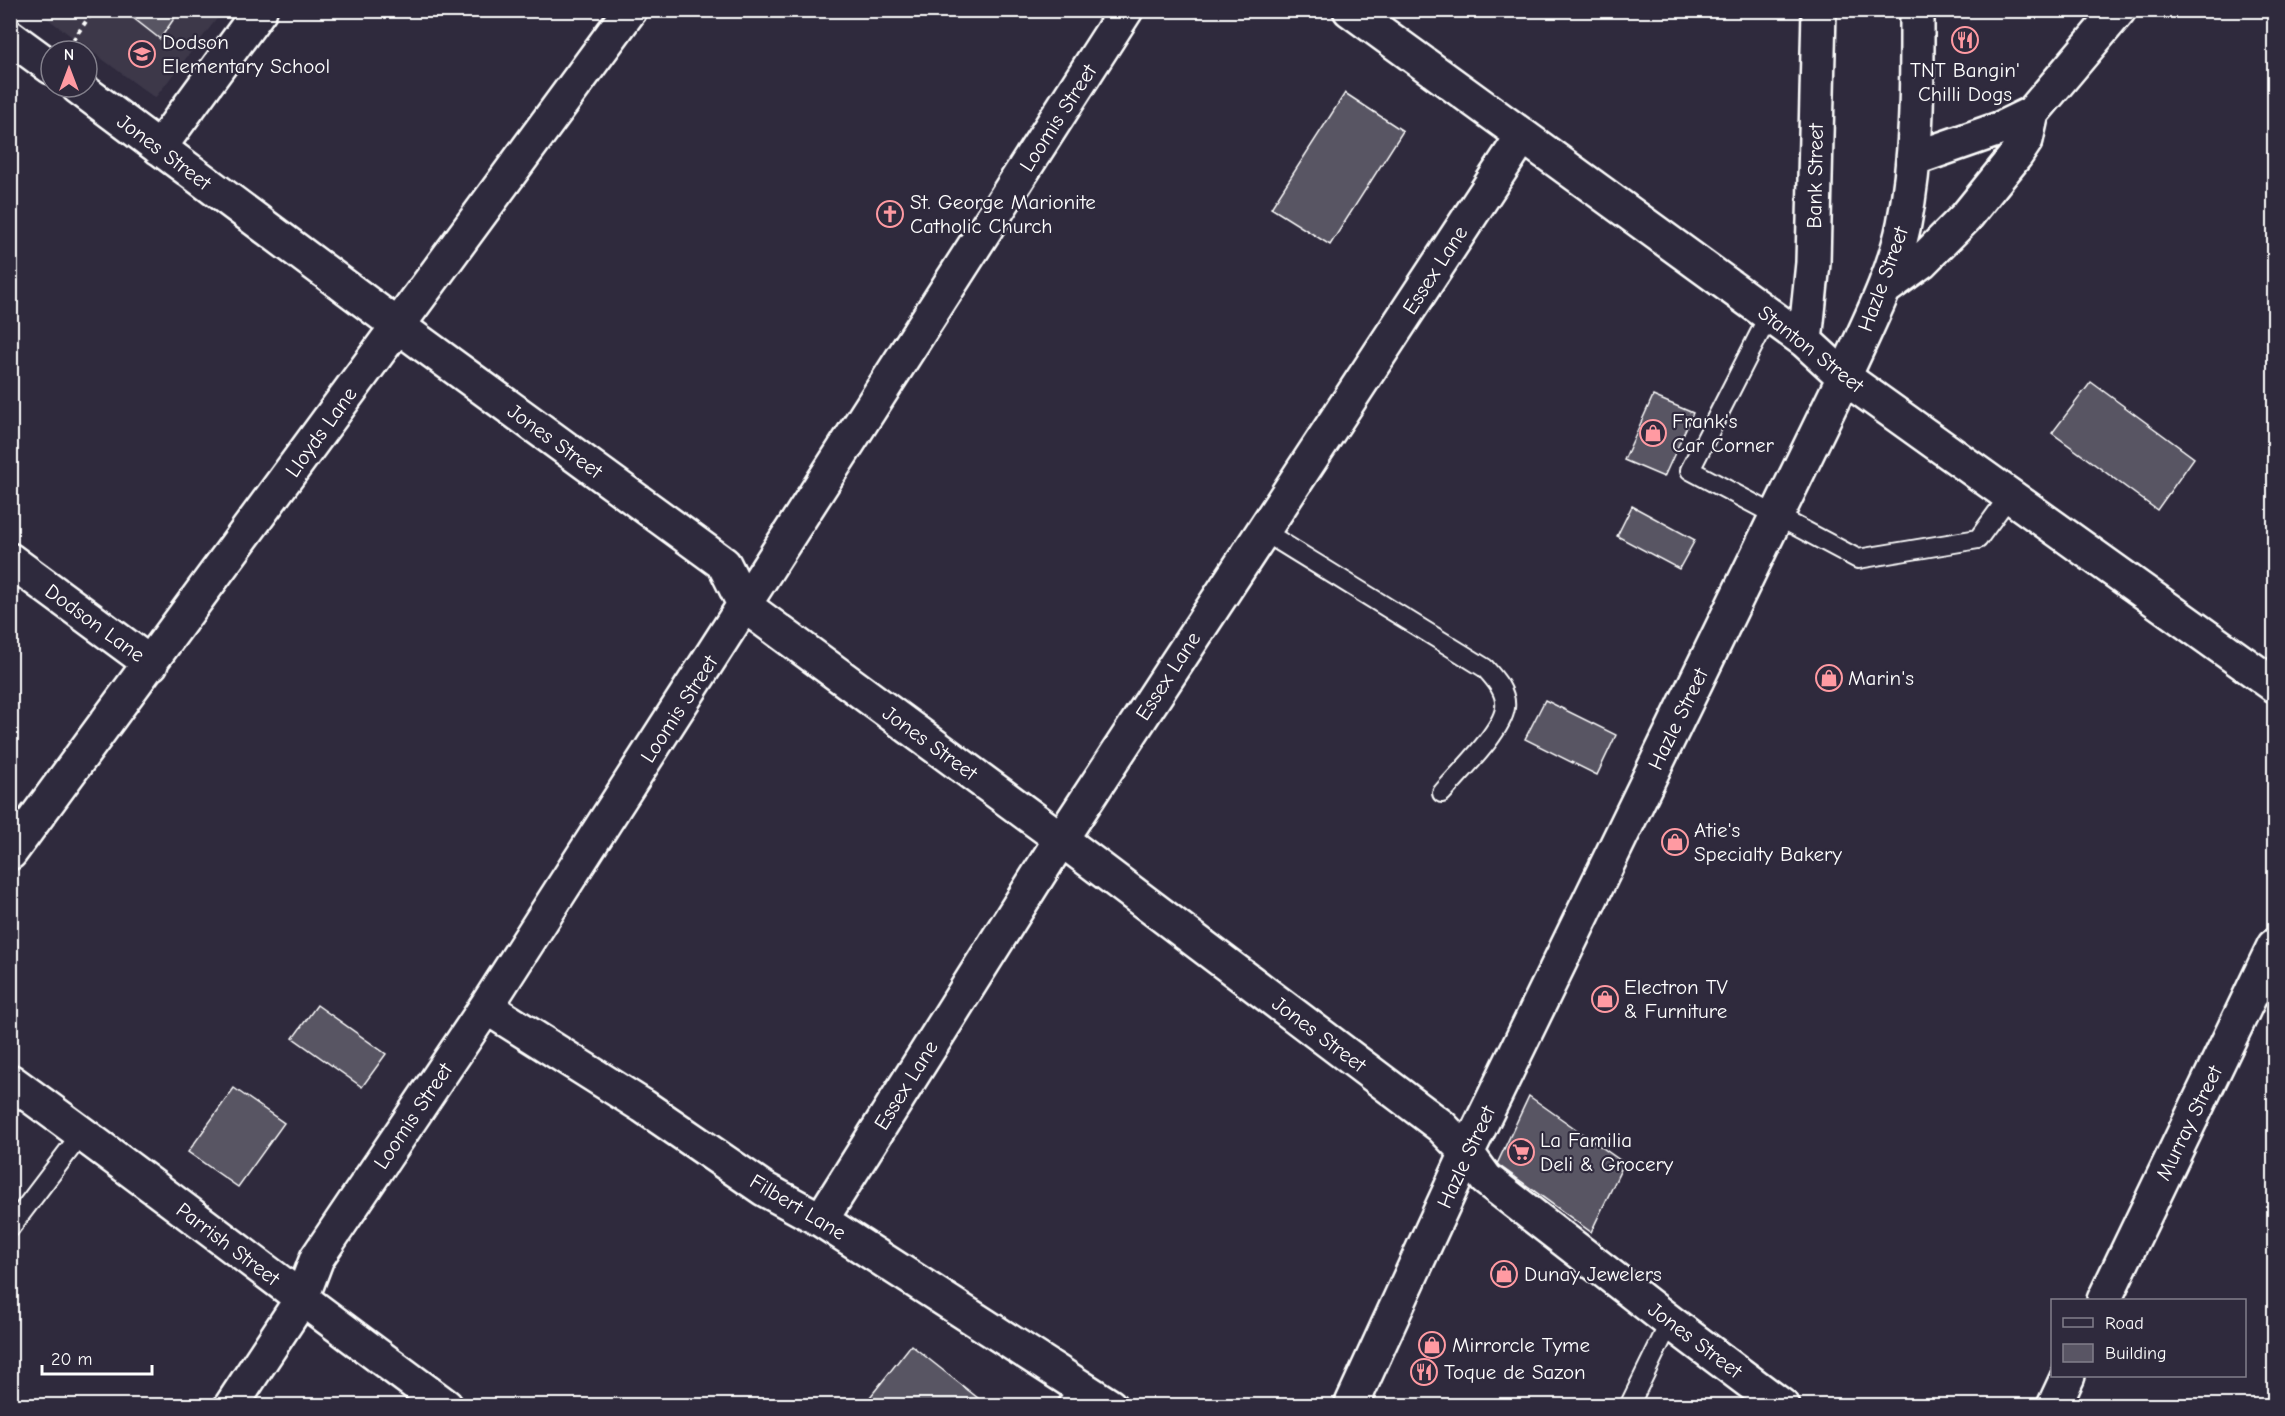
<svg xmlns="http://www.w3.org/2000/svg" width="2285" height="1416" font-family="'Comic Neue',sans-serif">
	<rect width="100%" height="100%" fill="#2f2a3d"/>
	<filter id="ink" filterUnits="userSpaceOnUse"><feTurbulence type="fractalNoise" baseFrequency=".0167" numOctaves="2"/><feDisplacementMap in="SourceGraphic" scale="12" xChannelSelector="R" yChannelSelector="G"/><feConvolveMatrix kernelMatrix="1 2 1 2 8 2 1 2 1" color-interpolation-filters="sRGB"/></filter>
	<g filter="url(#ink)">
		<!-- built -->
		<path fill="#3c3749" d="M37,11H223L155,98Z"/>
		<!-- building -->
		<path fill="#595564" stroke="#fff" stroke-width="1.5" d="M123,10H180L160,39Z
			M1345,93L1403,131L1330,245L1271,208Z
			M2091,382L2194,458L2157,510L2052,433Z
			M1653,396L1693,413L1664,477L1624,460Z
			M1632,506L1695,540L1679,569L1617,536Z
			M1545,700L1616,735L1597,775L1525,739Z
			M317,1005L386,1054L362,1087L293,1038Z
			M234,1088L284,1123L238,1187L188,1152Z
			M1529,1096L1624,1163L1591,1232L1497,1164Z
			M911,1345L988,1406H863Z"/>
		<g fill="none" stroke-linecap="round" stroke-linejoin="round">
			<defs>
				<path id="lane" d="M1769,315L1690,470L1858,559L1978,539L2010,495
					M1263,531L1485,668C1495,679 1507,692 1505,708C1502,732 1458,774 1442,793
					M10,1228L82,1133
					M1066,1406L1080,1386
					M1629,1406L1670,1322"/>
				<path id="street" d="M1350,10L1805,341L1844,377L2274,685
					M10,37L51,67
					M78,87L398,326L724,564L745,606L1061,839L1441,1126L1467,1153L1486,1179L1670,1322L1782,1406
					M159,148L260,10
					M1805,341L1813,263L1819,10
					M10,560L151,664
					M10,853L630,10
					M486,1007L643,1106L764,1189L821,1220L1110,1406
					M10,1081C157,1187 300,1299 446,1406
					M821,1220L1061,839L1522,137
					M2104,1300L2274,946
					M231,1406L301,1300L317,1258L486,1007L1126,10
					M2054,1406L2068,1376"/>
				<path id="secondary" d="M1913,159L1999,129L2032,113L2119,10
					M1884,289L1921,262L1966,217L2016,155L2026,140L2032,113
					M1351,1406L1467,1153L1844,377C1866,328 1893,278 1904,224C1918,154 1917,82 1917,10"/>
			</defs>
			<!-- lane casing -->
			<use href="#lane" stroke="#fff" stroke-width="22"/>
			<!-- street casing -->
			<use href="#street" stroke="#fff" stroke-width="38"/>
			<!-- secondary casing -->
			<use href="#secondary" stroke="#fff" stroke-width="38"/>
			<!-- path -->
			<path stroke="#fff" stroke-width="4" stroke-dasharray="4.5 4.5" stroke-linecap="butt" d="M73,40L94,10"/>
			<!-- lane -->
			<use href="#lane" stroke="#2f2a3d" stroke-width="18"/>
			<!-- street -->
			<use href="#street" stroke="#2f2a3d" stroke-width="33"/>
			<!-- secondary -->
			<use href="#secondary" stroke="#2f2a3d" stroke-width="33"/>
		</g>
	</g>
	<!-- icons -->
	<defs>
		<symbol id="restaurant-ring" viewBox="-11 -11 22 22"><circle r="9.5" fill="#2f2a3d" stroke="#ff9aa2" stroke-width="1.5"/><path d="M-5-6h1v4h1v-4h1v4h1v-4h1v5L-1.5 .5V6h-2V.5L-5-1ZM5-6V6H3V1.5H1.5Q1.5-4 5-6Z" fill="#ff9aa2"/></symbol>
		<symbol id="school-ring" viewBox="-11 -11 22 22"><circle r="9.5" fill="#2f2a3d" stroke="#ff9aa2" stroke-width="1.5"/><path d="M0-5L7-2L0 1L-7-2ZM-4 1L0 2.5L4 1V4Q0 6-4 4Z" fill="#ff9aa2"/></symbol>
		<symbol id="church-ring" viewBox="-11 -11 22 22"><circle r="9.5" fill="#2f2a3d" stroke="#ff9aa2" stroke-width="1.5"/><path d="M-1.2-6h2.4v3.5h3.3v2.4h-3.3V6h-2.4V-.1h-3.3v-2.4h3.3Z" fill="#ff9aa2"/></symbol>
		<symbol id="shop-ring" viewBox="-11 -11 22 22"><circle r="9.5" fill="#2f2a3d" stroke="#ff9aa2" stroke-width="1.5"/><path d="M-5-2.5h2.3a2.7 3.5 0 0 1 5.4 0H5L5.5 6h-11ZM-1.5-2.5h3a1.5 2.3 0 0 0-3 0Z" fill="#ff9aa2"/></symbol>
		<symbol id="supermarket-ring" viewBox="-11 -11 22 22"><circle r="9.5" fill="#2f2a3d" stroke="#ff9aa2" stroke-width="1.5"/><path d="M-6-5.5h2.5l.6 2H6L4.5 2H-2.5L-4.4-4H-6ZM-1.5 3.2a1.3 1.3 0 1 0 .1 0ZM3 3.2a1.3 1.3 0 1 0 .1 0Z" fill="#ff9aa2"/></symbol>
	</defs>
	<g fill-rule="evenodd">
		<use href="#restaurant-ring" x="1950" y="25" width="30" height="30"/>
		<use href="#school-ring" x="127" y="39" width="30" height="30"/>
		<use href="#church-ring" x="875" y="199" width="30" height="30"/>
		<use href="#shop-ring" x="1638" y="418" width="30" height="30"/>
		<use href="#shop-ring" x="1814" y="663" width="30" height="30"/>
		<use href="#shop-ring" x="1660" y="827" width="30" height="30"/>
		<use href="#shop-ring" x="1590" y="984" width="30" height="30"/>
		<use href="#supermarket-ring" x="1506" y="1137" width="30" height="30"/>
		<use href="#shop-ring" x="1489" y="1259" width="30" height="30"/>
		<use href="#shop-ring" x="1417" y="1330" width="30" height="30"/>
		<use href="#restaurant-ring" x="1409" y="1357" width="30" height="30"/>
	</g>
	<g text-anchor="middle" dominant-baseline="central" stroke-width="4.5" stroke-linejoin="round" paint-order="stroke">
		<!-- poi labels -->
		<g font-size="21" fill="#fff" stroke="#2f2a3d" text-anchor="start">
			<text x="162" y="42">Dodson<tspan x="162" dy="24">Elementary School</tspan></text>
			<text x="1965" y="70" text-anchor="middle">TNT Bangin'<tspan x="1965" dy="24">Chilli Dogs</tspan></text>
			<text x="910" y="202">St. George Marionite<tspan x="910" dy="24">Catholic Church</tspan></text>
			<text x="1672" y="421">Frank's<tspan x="1672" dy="24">Car Corner</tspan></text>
			<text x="1848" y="678">Marin's</text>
			<text x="1694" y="830">Atie's<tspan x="1694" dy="24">Specialty Bakery</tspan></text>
			<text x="1624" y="987">Electron TV<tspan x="1624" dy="24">&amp; Furniture</tspan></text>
			<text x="1540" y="1140">La Familia<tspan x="1540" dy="24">Deli &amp; Grocery</tspan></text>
			<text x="1524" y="1274">Dunay Jewelers</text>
			<text x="1452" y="1345">Mirrorcle Tyme</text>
			<text x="1444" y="1372">Toque de Sazon</text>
		</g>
		<!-- street labels -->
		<g font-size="21" fill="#fff" stroke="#2f2a3d">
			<text transform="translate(1058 118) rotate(-57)">Loomis Street</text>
			<text transform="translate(164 152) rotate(37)">Jones Street</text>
			<text transform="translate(1815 176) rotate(-89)">Bank Street</text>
			<text transform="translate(1435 270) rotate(-57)">Essex Lane</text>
			<text transform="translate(1883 279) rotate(-70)">Hazle Street</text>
			<text transform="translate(1811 349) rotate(38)">Stanton Street</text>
			<text transform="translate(321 432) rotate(-54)">Lloyds Lane</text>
			<text transform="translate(555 441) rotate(36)">Jones Street</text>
			<text transform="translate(95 623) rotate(36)">Dodson Lane</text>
			<text transform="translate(1168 676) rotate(-57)">Essex Lane</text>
			<text transform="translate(679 709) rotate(-57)">Loomis Street</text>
			<text transform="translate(1678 719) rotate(-64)">Hazle Street</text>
			<text transform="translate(930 743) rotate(36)">Jones Street</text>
			<text transform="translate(1319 1034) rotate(37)">Jones Street</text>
			<text transform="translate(906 1085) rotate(-58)">Essex Lane</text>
			<text transform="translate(413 1116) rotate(-56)">Loomis Street</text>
			<text transform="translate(2189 1123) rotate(-64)">Murray Street</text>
			<text transform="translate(1466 1157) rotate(-65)">Hazle Street</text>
			<text transform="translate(798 1207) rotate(31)">Filbert Lane</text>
			<text transform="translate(228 1244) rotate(37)">Parrish Street</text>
			<text transform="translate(1695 1340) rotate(37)">Jones Street</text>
		</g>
	</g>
	<!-- margin -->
	<rect width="2285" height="1416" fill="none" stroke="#2f2a3d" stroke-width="36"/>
	<rect x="18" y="18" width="2249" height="1380" fill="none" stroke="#fff" stroke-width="2" filter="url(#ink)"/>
	<!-- legend -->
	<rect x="2051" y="1299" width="195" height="78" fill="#2f2a3d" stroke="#827f8b" stroke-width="1.5"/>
	<rect x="2063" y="1318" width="30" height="9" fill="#2f2a3d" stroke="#827f8b" stroke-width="1.5"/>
	<text x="2105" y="1329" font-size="18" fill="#ffffff">Road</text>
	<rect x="2063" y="1344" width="30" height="18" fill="#595564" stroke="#827f8b" stroke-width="1.5"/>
	<text x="2105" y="1359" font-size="18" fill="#ffffff">Building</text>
	<!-- north arrow -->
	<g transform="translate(69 69)"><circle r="28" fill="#2f2a3d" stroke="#827f8b" stroke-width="1.5"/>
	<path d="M0-4.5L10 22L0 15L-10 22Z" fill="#ff9aa2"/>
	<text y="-9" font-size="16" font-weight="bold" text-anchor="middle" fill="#ffffff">N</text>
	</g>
	<!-- scale -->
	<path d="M42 1365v9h110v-9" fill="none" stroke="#ffffff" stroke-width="3"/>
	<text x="51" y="1365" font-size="18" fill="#ffffff" stroke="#2f2a3d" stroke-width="4.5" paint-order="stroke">20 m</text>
</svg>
